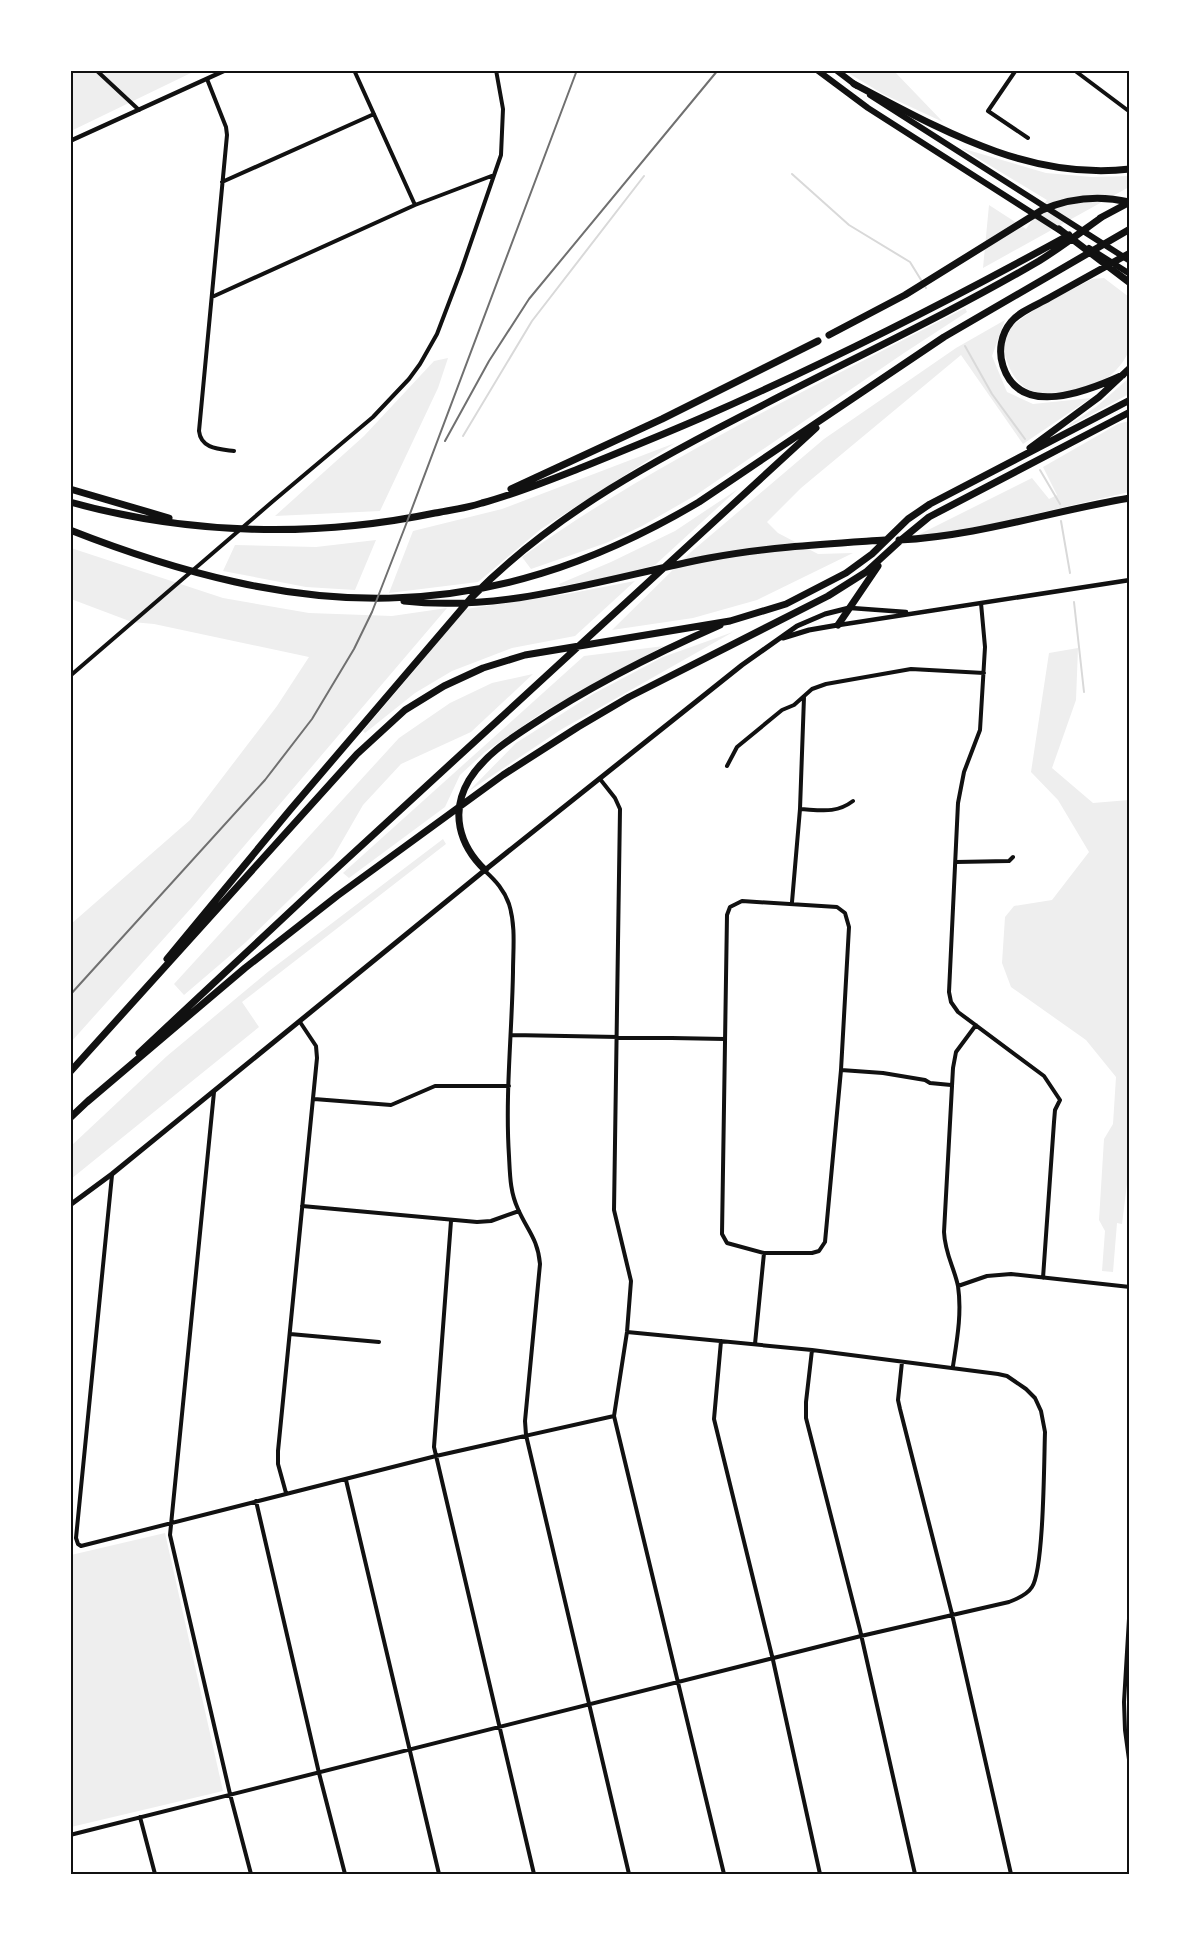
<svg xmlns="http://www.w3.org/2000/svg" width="1200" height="1945" font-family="Commissioner,sans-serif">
	<rect width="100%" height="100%" fill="#fff"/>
	<!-- green -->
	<path fill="#eee" d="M71,71H195L71,131Z
		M845,71H894L943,122L883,94Z
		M961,148L1046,173L1092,177L1129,176V187L983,268L989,205L1026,229L1047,200Z
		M1104,278L1129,297V350C1126,359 1118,369 1111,375C1094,388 1046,399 1027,389C1018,383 1011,373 1008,364C1004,354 1002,343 1007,333C1017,315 1072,290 1092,279Z
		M965,308L967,312L904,353L696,495L642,526L606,543L531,569L522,557C660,458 815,387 965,308Z
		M1005,320L992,356L1007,392L1033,404L1091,398L1023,444L961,355L801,488L767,522L778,533L818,554L853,553L757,600L693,618L612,630L691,552L824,439L956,348Z
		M448,358L438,388L380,511L275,516L364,436L434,361Z
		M1129,378V394L1070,426L1069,425L1096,407Z
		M1129,421V492L953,533L920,534L1032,478L1049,499L1057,495L1043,467L1118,424Z
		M675,443L541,529L478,582L389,593L413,531L502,509Z
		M738,489L655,565L612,577L560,586L559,584L611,562L675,531Z
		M376,540L355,590L306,587L223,571L235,545L316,547Z
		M71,548L223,598L309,613L392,616L447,608L193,906L71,1042V924L190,820L277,706L309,657L154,624L132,622L71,599Z
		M635,581L575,636L512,648L452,671L415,693L365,733L363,731L466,609L567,594Z
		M733,632L562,729L469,791L516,743L593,694L663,657Z
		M664,646L543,712L485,752L460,775L445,807L349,878L343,873L584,656Z
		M1078,648L1076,700L1052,768L1093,803L1129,800L1130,1160L1122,1224L1117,1223L1113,1272L1102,1271L1105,1231L1099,1220L1104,1139L1113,1124L1116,1077L1086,1040L1011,987L1002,963L1005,917L1014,906L1052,900L1089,852L1058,800L1031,772L1049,653Z
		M533,674L471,732L401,764L363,805L333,857L246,942L184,995L174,984L399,738L450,703L492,683Z
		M443,839L446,844L242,1002L259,1027L71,1179V1146L167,1056L269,971Z
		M165,1533L223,1791L71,1827V1555Z"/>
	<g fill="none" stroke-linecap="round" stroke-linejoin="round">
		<!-- stream -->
		<path stroke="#d9d9d9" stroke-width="2" d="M792,174L849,225L910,262L926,288
			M965,346L992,394L1025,439
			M463,436L532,321L644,176
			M1040,470L1060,504
			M1061,521L1070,573
			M1074,602L1084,692"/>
		<!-- minor -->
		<path stroke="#111" stroke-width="4" d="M96,70L139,110
			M354,70L415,205
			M1016,70L988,111L1028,138
			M1074,70L1130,112
			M207,79L226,127L227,135L199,431C201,449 219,449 234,451
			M222,182L374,114
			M212,297L415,205L494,175
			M981,603L985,647L980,730L964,772L958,803L949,992L951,1002L958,1012L1044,1076L1060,1100L1055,1110L1054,1122L1043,1278
			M70,676L272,502L373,417L409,379L420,364L437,334L461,271L501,155L503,109L496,70
			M727,766L737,747L782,710L794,705L812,689L826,684L911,669L984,673
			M600,779L615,798L620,809L614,1210L631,1281L627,1332L614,1416L724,1874
			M800,809C820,810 836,814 853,801
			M956,862L1009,861L1013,857
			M485,871C496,881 504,890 509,904C516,926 513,950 513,972C512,1033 505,1095 509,1156C510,1175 510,1192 518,1209C527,1230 538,1239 540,1264L525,1421L526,1435L629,1874
			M742,901L837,907L845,913L849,927L841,1070L825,1242L819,1251L812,1253H764L727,1243L722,1234L727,915L730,907Z
			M792,902L800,809L804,697
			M512,1035L725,1039
			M841,1070L883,1073L925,1080L930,1083L951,1085
			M214,1092L170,1535L230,1794L251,1874
			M314,1099L391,1105L435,1086H509
			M112,1175L76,1538L78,1544L81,1546L436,1456L614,1416
			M302,1206L477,1222L491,1221L519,1211
			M451,1221L434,1447L534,1874
			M958,1286L987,1276L1011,1274L1130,1287
			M290,1334L379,1342
			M721,1341L714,1419L773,1660L820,1874
			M755,1344L764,1253
			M812,1350L806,1402V1418L860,1630L915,1874
			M902,1362L898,1400L900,1409L952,1614L1011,1874
			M953,1366C957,1340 962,1313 958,1286C954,1267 945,1254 944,1232L953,1068L956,1052L976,1025
			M346,1480L439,1874
			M286,1493L278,1464V1451L317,1058L316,1046L300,1022
			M256,1501L319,1773L345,1874
			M1130,1602L1124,1702L1125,1730L1130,1767
			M140,1817L155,1874
			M70,1835L861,1636L1009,1602C1017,1599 1027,1595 1032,1587C1044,1569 1044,1459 1045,1432L1041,1411L1035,1398L1026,1389L1007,1376L998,1374L812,1350L627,1332"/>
		<!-- tertiary -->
		<path stroke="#111" stroke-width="4.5" d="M70,141L226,70
			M851,608L906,612
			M839,625L1130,580"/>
		<!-- primary -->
		<path stroke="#111" stroke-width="5" d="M783,638L809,630L838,625
			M70,1205L112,1174L485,870L742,665L797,626L825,614L849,608"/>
		<!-- trunk -->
		<path stroke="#111" stroke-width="6" d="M817,70L868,108L1062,232
			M836,70L857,86
			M870,95L1130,261
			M1089,248L1130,274"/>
		<!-- motorway -->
		<path stroke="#111" stroke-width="7" d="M854,84C940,129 1029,181 1130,169
			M1100,218L1130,202
			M1059,229L1130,283
			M829,335L905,295L1042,210C1070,198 1099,195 1129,202
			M1123,375C1088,391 1020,419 1003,366C998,351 1001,334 1011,322C1020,311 1037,305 1049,298C1076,283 1103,268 1130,253
			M1030,448L1099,397L1130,368
			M70,489L169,518
			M511,489L662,419L818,341
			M70,502C189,535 315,538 435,513C451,510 467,508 482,503C516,494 550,480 583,467C622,451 662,435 701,418C827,363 949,301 1069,235
			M70,530C299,620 482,631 699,502L944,337L1130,229
			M899,540C978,536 1052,511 1130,498
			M404,601C506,613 610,577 709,558C768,547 826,544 885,540
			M838,625L878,566
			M485,870C459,845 450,812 469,780C484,756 507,741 530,726C590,686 654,654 720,625
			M167,959L290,810L471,598C554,513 660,457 765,404C856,357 950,313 1039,261C1060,248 1081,232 1102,217
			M139,1053L311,892L816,428
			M70,1072L357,754L405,710L444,686L483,668L525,655L730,621L786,604L846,573L872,554L908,519L930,504L1130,400
			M87,1102L245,968L337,896L503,775L578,727L629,697L828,596L866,572L901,540L929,517L1130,412
			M70,1118L89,1100"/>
		<!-- rail -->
		<path stroke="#707070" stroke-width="2" d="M445,441L489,361L529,299L718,70
			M70,995L265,780L312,719L354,649L372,612L405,527L577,70"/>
	</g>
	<!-- border -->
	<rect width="1200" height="1945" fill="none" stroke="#ffffff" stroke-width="144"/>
	<rect x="72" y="72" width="1056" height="1801" fill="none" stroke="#111" stroke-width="2"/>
</svg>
